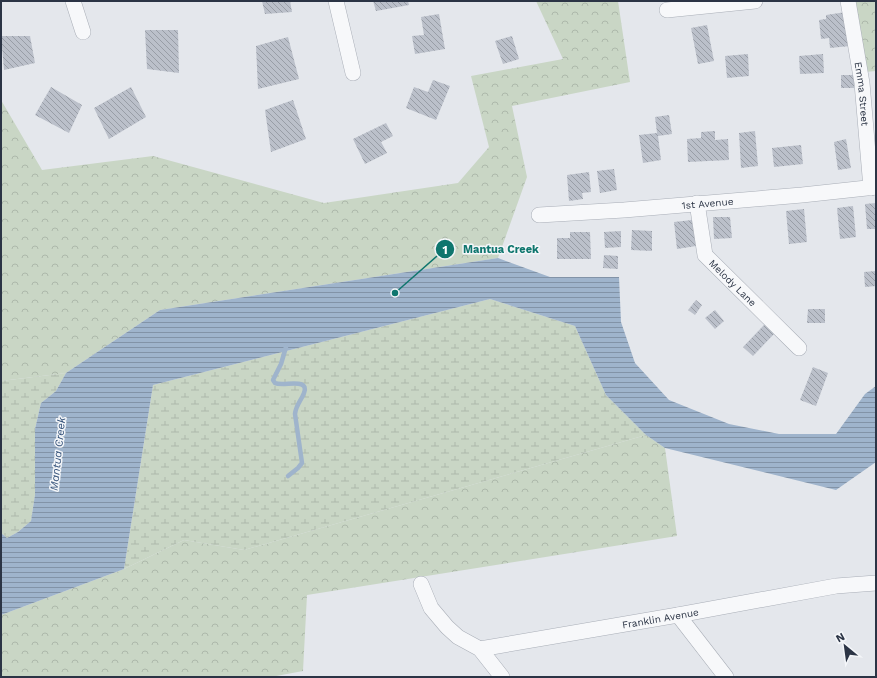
<svg xmlns="http://www.w3.org/2000/svg" width="877" height="678" font-family="'Work Sans',sans-serif">
	<defs>
		<pattern id="forest-crowns" width="20" height="18" patternUnits="userSpaceOnUse"><rect width="20" height="18" fill="#c9d6c5"/><path d="M2 6a3 3 0 1 1 6 0M12 15a3 3 0 1 1 6 0" fill="none" stroke="#adb8ab"/></pattern>
		<pattern id="wetland-marsh" width="20" height="14" patternUnits="userSpaceOnUse"><rect width="20" height="14" fill="#c9d6c5"/><path d="M1 5h8M5 5V1M11 12h8M15 12V8" fill="none" stroke="#adb8ab"/></pattern>
		<pattern id="water-rules" width="6" height="5" patternUnits="userSpaceOnUse"><rect width="6" height="5" fill="#9fb4cc"/><path d="M0 2.5h6" fill="none" stroke="#8293a7"/></pattern>
		<pattern id="building-back-hatch" width="6" height="6" patternUnits="userSpaceOnUse"><rect width="6" height="6" fill="#bbc0ca"/><path d="M-1 5l2 2M0 0l6 6M5-1l2 2" fill="none" stroke="#989da6"/></pattern>
	</defs>
	<rect width="100%" height="100%" fill="#e4e7ec"/>
	<!-- forest -->
	<path fill="url(#forest-crowns)" d="M536,1H618L630,82L512,106L527,177L498,258L160,310L66,373L1,381V100L42,170L153,156L324,203L458,183L489,147L471,76L563,59Z
		M855,1H876V71L865,72Z
		M646,435L665,448L677,536L307,595L303,671L271,677H1V615L124,569L184,540L244,550Z"/>
	<!-- wetland -->
	<path fill="url(#wetland-marsh)" d="M490,299L575,326L606,395L646,435L244,550L184,540L124,569L153,385Z
		M66,373L56,391L41,403L35,429V495L31,521L18,532L7,538L1,533V381Z"/>
	<!-- water -->
	<path fill="url(#water-rules)" d="M498,258L550,277H619L621,322L635,363L669,400L729,424L779,434H836L865,394L876,386V462L836,490L665,448L646,435L606,395L575,326L490,299L153,385L124,569L1,615V533L7,538L18,532L31,521L35,495V429L41,403L56,391L66,373L160,310Z"/>
	<g fill="none" stroke-linecap="round" stroke-linejoin="round">
		<!-- stream -->
		<path stroke="#9fb4cc" stroke-width="4.5" d="M286,347L281,364L273,380L275,383C283,387 310,377 304,393C301,401 296,405 295,414L302,463L298,468L288,476"/>
	</g>
	<!-- building -->
	<path fill="url(#building-back-hatch)" d="M262,1H290L292,12L265,14Z
		M373,1H408L409,5L376,11Z
		M846,12L850,46L830,48L829,38L821,39L819,20L826,19V15Z
		M439,14L445,49L415,54L412,36L424,35L421,17Z
		M707,25L714,61L698,64L691,28Z
		M145,30H178L179,73L147,69Z
		M1,36H30L35,63L4,70Z
		M512,36L519,59L503,64L495,41Z
		M288,37L299,79L258,89L256,46Z
		M748,54L749,76L727,78L725,56Z
		M823,54L824,73L800,74L799,56Z
		M841,75H854V88H841Z
		M433,80L450,86L436,120L406,108L414,87L428,92Z
		M51,87L82,105L69,133L35,115Z
		M131,87L146,117L109,139L94,108Z
		M293,100L306,139L271,152L265,110Z
		M669,115L672,134L658,136L661,160L643,163L639,135L657,133L655,117Z
		M386,123L393,136L381,142L387,153L365,164L353,139Z
		M715,131V140L728,139L729,160L688,162L687,139L701,138V132Z
		M755,131L758,166L741,168L739,133Z
		M846,139L851,168L838,170L834,142Z
		M801,145L803,164L774,167L772,148Z
		M614,169L617,190L600,193L597,171Z
		M589,172L591,192L582,193L583,199L569,201L567,175Z
		M876,203V229H867L865,204Z
		M853,206L856,237L840,239L837,208Z
		M804,209L807,242L789,244L786,211Z
		M713,217H730L732,238L714,239Z
		M692,220L696,246L677,249L674,222Z
		M632,230L652,231V251L631,250Z
		M621,231V247L605,248L604,232Z
		M570,232H590L591,259H557V238H570Z
		M604,255L618,256V269L603,268Z
		M876,271V286L865,287L864,272Z
		M696,300L702,305L695,315L688,310Z
		M808,309H825V323H807Z
		M715,310L724,321L715,329L705,318Z
		M766,323L775,333L753,356L743,347Z
		M813,367L828,373L816,406L800,400Z"/>
	<g fill="none" stroke-linecap="round" stroke-linejoin="round">
		<defs>
			<g id="minor">
				<path d="M73,1L83,32"/>
				<path d="M336,1L353,73"/>
				<path id="s1" d="M848,1L862,83L871,188"/>
				<path d="M667,10L755,1"/>
				<path id="s2" d="M697,203L705,255L799,348"/>
				<path id="s3" d="M539,215L624,210L802,195L876,187"/>
				<path d="M421,584L431,608L447,627L458,637L480,649L502,677"/>
				<path d="M678,615L726,677"/>
				<path id="s4" d="M480,649L678,615L836,586L876,583"/>
			</g>
		</defs>
		<!-- minor casing -->
		<use href="#minor" stroke="#a9aeb7" stroke-width="16"/>
		<!-- minor -->
		<use href="#minor" stroke="#f7f8fa" stroke-width="15"/>
	</g>
	<g text-anchor="middle" dominant-baseline="central" stroke-width="3" stroke-linejoin="round" paint-order="stroke">
		<!-- street labels -->
		<g font-size="10" fill="#2b3445" stroke="#f4f6f9">
			<text stroke="none"><textPath href="#s1" startOffset="94">Emma Street</textPath></text>
			<text stroke="none"><textPath href="#s3" startOffset="169">1st Avenue</textPath></text>
			<text stroke="none"><textPath href="#s2" startOffset="92">Melody Lane</textPath></text>
			<text stroke="none"><textPath href="#s4" startOffset="183">Franklin Avenue</textPath></text>
		</g>
		<!-- water labels -->
		<g font-size="11" font-style="italic" fill="#34527a" stroke="#f4f6f9">
			<text transform="translate(58 454) rotate(-84)">Mantua Creek</text>
		</g>
	</g>
	<!-- callouts -->
	<path fill="none" stroke="#0f766e" stroke-width="1.5" d="M395 293L445 249"/>
	<g fill="#0f766e" stroke="#f4f6f9" stroke-width="1.5">
		<circle cx="395" cy="293" r="4"/>
		<circle cx="445" cy="249" r="10"/>
	</g>
	<g font-size="12" text-anchor="middle" font-weight="bold" fill="#fff">
		<text x="445" y="254">1</text>
	</g>
	<g font-size="11" text-anchor="middle" font-weight="bold" fill="#0f766e" stroke="#f4f6f9" stroke-width="3" stroke-linejoin="round" paint-order="stroke">
		<text x="501" y="253">Mantua Creek</text>
	</g>
	<!-- border -->
	<rect width="877" height="678" fill="none" stroke="#2b3445" stroke-width="4"/>
	<!-- north arrow -->
	<g transform="translate(845 646) rotate(331)" stroke="#f4f6f9" stroke-width="3" paint-order="stroke">
	<path d="M0-3L7 15L0 10L-7 15Z" fill="#2b3445"/>
	<text y="-6" font-size="11" font-weight="bold" text-anchor="middle" fill="#2b3445">N</text>
	</g>
</svg>
